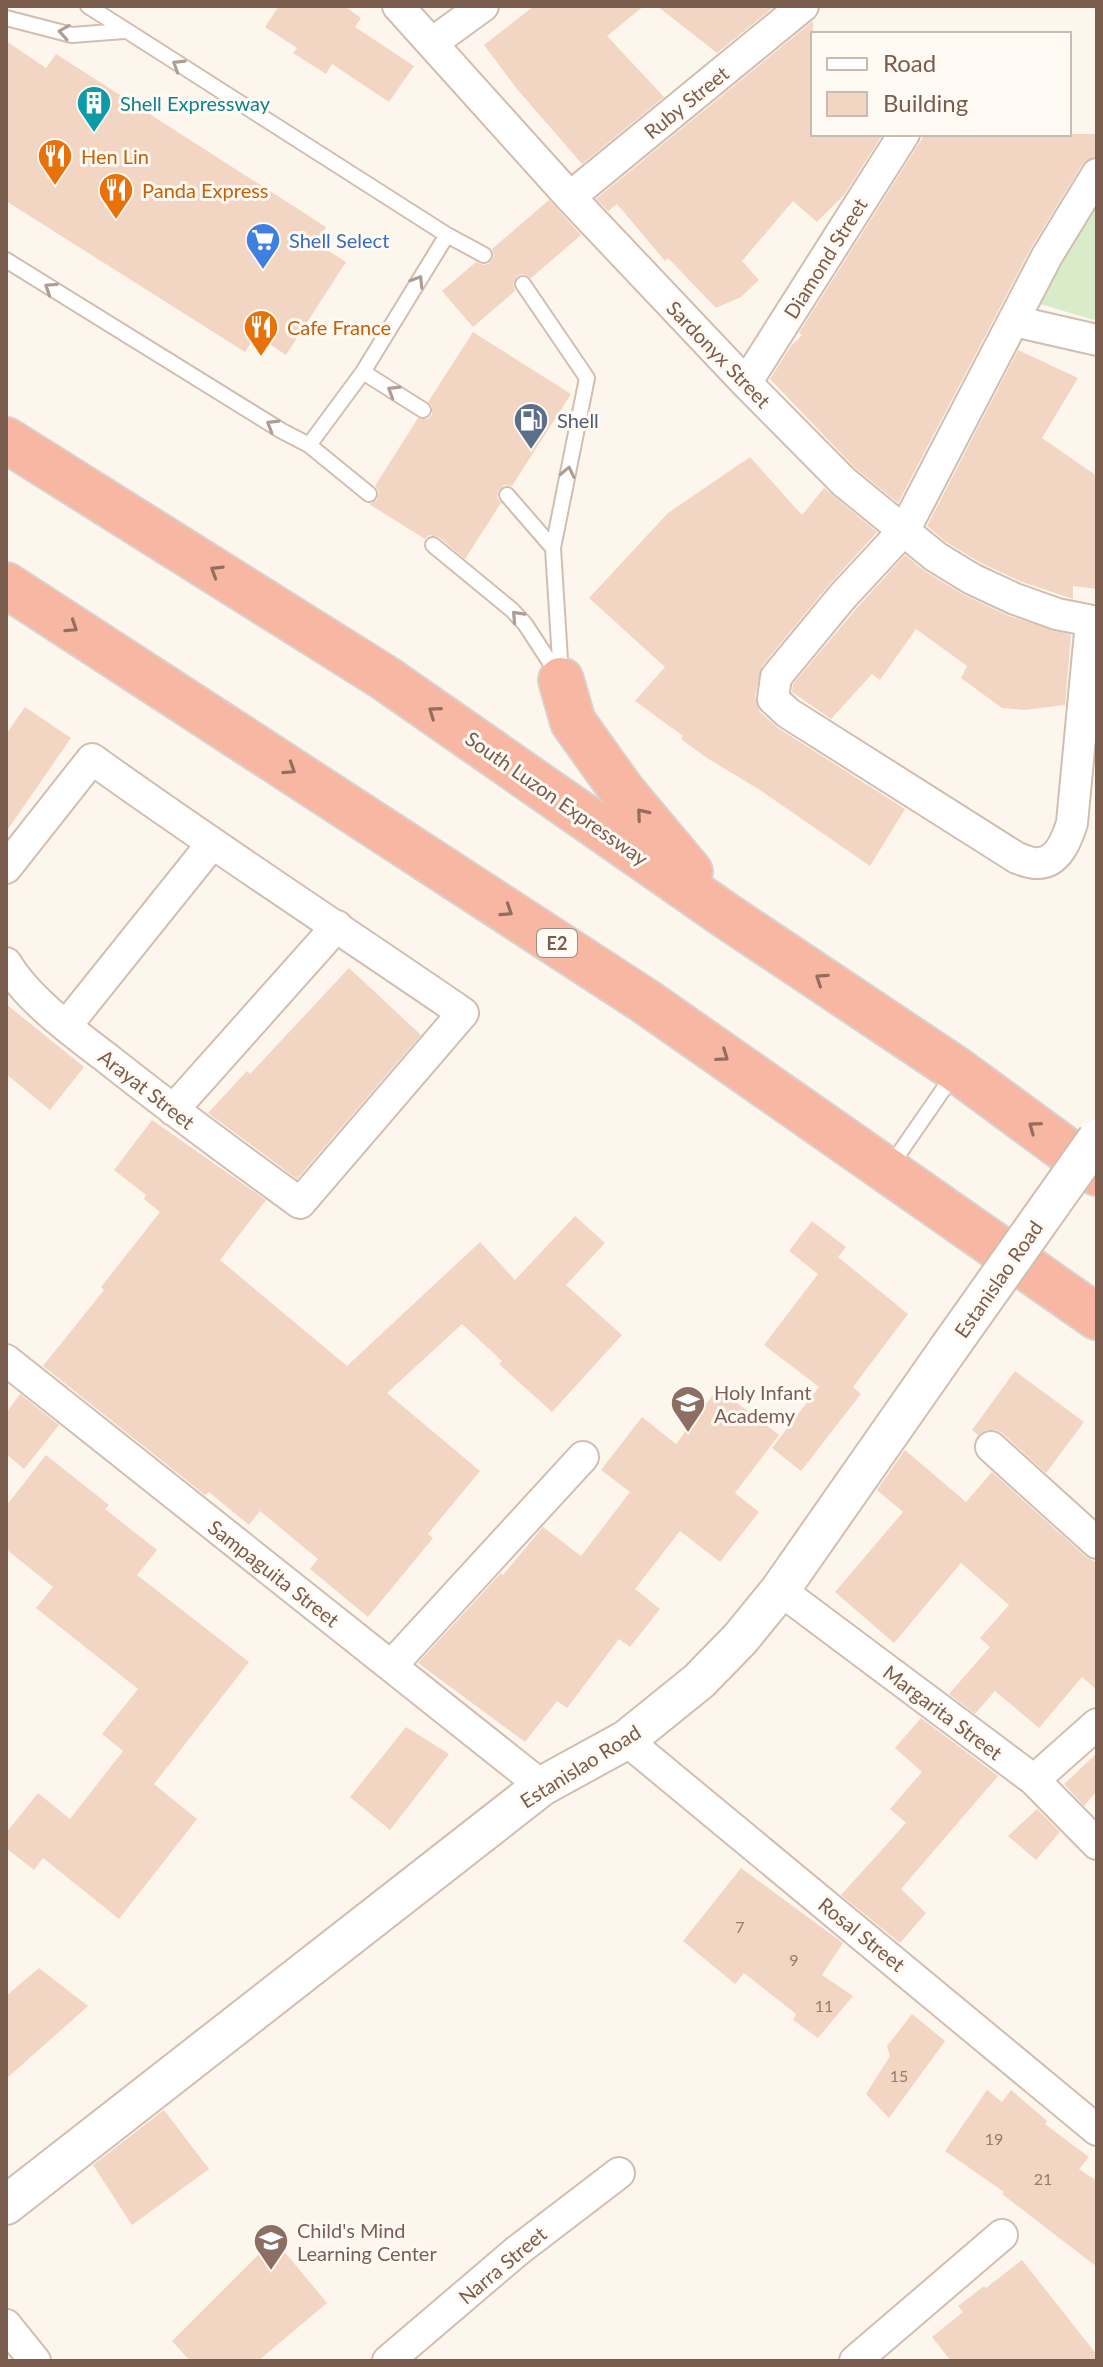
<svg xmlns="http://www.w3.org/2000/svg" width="1103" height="2367" font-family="Lato,sans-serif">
	<rect width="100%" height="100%" fill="#fdf6ec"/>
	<!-- green -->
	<path fill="#d8ecc9" d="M1097,198V314L1094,320L1040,304Z"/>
	<!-- building -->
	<path fill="#f3d5c3" d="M279,6H344L361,18L355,27L414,66L389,102L332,64L326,74L293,53L297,48L265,27Z
		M534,6H644L607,36L664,97L582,164L517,89L484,45Z
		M657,6H775L717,53Z
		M813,21V134H883L844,195L817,222L793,201L742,261L759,280L741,297L716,308L668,258L665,261L617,204L608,211L596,199Z
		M6,41L46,68L56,54L326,227L316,243L346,262L286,355L256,335L245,352L6,201Z
		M925,134H1097V152L1095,157L1082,165L1031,248L898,503L856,469L770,379L791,346L802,335L799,333Z
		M549,200L581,235L531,278L523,274L517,276L513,284L515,291L473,327L442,291L476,262L484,265L490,263L494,256L492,249Z
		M473,332L571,394L512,486L504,485L498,491L497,498L501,503L465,559L439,537L430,535L425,539L369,504L377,500L379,491L375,486L418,418L427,419L432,415V406L428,402Z
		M1018,350L1078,378L1042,438L1097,476V589L1073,586V599L1022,582L981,563L946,542L927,526Z
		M750,457L802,515L824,488L877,532L828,586L762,666L755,697L760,712L778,728L905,809L870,866L760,790L707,758L681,739L683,736L635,701L665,667L589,598L668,513Z
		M905,555L926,572L964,595L1009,616L1071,635L1065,705L1024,710L1002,708L961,678L967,666L916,629L880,680L872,674L831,719L792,692L793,684L856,609Z
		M25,707L71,738L6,832V734Z
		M349,968L421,1035L297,1179L208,1113L247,1071L250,1074Z
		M6,1004L84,1067L50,1110L6,1074Z
		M152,1120L266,1200L220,1260L347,1366L480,1242L515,1280L575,1216L605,1243L566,1285L622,1335L552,1412L499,1364L502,1361L462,1324L387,1393L480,1471L428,1534L433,1538L368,1617L310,1569L318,1559L260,1511L249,1525L209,1492L205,1495L43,1366L104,1290L101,1287L160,1212L144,1199L146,1195L114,1170Z
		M812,1221L846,1247L838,1257L908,1314L853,1387L861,1394L801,1471L772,1448L819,1387L764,1345L818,1274L789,1251Z
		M1015,1371L1084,1422L1046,1473L1002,1433L996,1430H986L978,1435L972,1430Z
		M718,1388L779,1435L735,1493L759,1512L720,1562L680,1531L635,1589L660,1609L630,1647L619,1639L567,1708L557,1701L525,1742L418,1663L501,1573L503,1575L543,1527L581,1556L630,1492L601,1470L642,1417L676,1444Z
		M20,1394L59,1425L24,1469L6,1454V1413Z
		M905,1450L966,1502L992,1472L1085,1556L1097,1563V1690L1082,1677L1039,1728L995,1691L975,1714L949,1694L990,1647L980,1638L1009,1605L961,1563L894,1643L835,1592L903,1512L877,1490Z
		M46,1455L109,1505L105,1509L157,1550L137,1575L249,1662L154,1784L197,1819L119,1919L43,1858L34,1870L6,1848V1833L38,1793L70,1819L123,1751L102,1734L138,1689L36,1608L53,1587L6,1549V1506Z
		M921,1718L998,1776L901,1889L926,1913L900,1943L841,1895L906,1823L890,1809L922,1772L895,1748Z
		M406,1727L449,1754L390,1830L350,1797Z
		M1097,1753V1791L1084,1806L1064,1784Z
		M1037,1809L1060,1832L1036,1860L1008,1836Z
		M741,1868L843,1943L822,1975L853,1996L818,2038L793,2020L796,2014L744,1973L735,1984L683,1941Z
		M39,1968L88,2006L6,2079V1996Z
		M912,2014L945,2041L889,2118L866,2094L890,2056L887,2046Z
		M987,2090L1002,2102L1011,2090L1047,2121L1045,2124L1089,2157L1079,2169L1097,2181V2267L1002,2194L1004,2192L945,2151Z
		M164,2110L209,2169L132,2225L93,2165Z
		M274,2239L327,2303L258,2361H190L172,2341Z
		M1022,2260L1097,2355V2361H951L932,2337L963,2312L958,2306L984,2286L986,2288Z"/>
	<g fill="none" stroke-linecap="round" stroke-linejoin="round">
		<defs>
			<path id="service" d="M6,18L72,35L124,31
				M447,235L484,255
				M6,260L282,431L309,445L363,372L447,235L88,6
				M523,284L587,378L553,548L561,676
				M363,372L423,410
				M309,445L369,494
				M507,495L553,548
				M433,545L512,610L525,624L559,676
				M889,1168L954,1074"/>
			<path id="minor" d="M398,6L570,197L746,383L844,482L936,557L972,579L1015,599L1057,614L1097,622
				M432,43L483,6
				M570,197L803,6
				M1014,321L1097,340
				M746,383L904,134
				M1091,622L1072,823C1067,839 1058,863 1038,863C1032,864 1023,860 1017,858L788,713L773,699L776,677L842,597L905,529L1047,256L1097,174
				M6,868L92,759C213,846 339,928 463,1013L300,1203C235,1156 171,1109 108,1059C74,1033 28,1000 6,963
				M66,1026L211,845
				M173,1110L337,926
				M6,1360L542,1786
				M991,1447L1097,1543
				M780,1590L1034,1780L1097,1844
				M391,1666L583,1457
				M626,1740L1097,2130
				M1034,1780L1097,1724
				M6,2325L35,2361
				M388,2361L517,2251L619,2173
				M855,2361L1002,2235"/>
			<path id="tertiary" d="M6,2205L542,1786L626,1740L699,1681L740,1639L780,1590L949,1348"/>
			<path id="motorway" d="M6,440L385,678L728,917L957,1070L1097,1173
				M6,585L645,1001L1097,1317
				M561,680L573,722L623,792L690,872"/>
		</defs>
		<!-- service casing -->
		<use href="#service" stroke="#d1beb0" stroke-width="18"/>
		<!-- minor casing -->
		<use href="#minor" stroke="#d1beb0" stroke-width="34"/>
		<!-- tertiary casing -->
		<use href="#tertiary" stroke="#d1beb0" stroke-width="42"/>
		<!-- motorway casing -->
		<use href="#motorway" stroke="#dad1cd" stroke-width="48"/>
		<!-- service -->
		<use href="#service" stroke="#fff" stroke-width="14"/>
		<!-- minor -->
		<use href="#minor" stroke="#fff" stroke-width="30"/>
		<!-- tertiary -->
		<use href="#tertiary" stroke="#fff" stroke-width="38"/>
		<!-- motorway -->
		<use href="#motorway" stroke="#f7b7a3" stroke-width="44"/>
		<defs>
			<path id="tertiary-bridge" d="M949,1348L1097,1139"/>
		</defs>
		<!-- tertiary-bridge casing -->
		<use href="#tertiary-bridge" stroke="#d1beb0" stroke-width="42" stroke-linecap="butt"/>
		<!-- tertiary-bridge -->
		<use href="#tertiary-bridge" stroke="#fff" stroke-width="38"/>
	</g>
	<!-- one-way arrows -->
	<defs><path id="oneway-chevron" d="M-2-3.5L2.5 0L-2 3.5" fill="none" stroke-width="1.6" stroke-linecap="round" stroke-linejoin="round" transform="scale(2)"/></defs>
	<g stroke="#af9d94">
		<use href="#oneway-chevron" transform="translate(64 32) rotate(-171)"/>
		<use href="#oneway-chevron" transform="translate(178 65) rotate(-148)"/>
		<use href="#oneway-chevron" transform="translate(418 281) rotate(-58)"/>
		<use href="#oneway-chevron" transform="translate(50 288) rotate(-147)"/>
		<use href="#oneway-chevron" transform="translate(393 391) rotate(-148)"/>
		<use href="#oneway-chevron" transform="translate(272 425) rotate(-149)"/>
		<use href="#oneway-chevron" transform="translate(568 472) rotate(-78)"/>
		<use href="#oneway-chevron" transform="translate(517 616) rotate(-133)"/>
	</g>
	<g stroke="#936e5e">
		<use href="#oneway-chevron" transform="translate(216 571) rotate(-148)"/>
		<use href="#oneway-chevron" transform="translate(72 627) rotate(33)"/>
		<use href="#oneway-chevron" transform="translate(434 712) rotate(-145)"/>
		<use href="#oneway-chevron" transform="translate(290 769) rotate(33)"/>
		<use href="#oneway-chevron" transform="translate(642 814) rotate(-130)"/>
		<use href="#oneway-chevron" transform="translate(507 911) rotate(33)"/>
		<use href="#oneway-chevron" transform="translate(821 979) rotate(-146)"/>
		<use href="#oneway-chevron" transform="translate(723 1056) rotate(35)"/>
		<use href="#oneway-chevron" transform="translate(1034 1127) rotate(-144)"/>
	</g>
	<!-- icons -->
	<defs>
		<symbol id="building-pin" viewBox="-11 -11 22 30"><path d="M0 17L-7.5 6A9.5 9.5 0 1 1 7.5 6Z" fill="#0f9aa8" stroke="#fffaf3"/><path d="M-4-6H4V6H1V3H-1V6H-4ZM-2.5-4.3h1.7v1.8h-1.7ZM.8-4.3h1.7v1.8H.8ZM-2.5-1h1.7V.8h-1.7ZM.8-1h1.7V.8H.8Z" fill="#fff"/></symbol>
		<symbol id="restaurant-pin" viewBox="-11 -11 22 30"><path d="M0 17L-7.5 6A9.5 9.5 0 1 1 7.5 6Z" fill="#e8710a" stroke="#fffaf3"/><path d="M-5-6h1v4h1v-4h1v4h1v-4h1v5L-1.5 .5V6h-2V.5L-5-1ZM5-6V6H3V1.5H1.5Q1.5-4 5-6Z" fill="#fff"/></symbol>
		<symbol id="supermarket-pin" viewBox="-11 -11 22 30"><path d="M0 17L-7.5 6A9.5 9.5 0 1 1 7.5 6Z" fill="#3f7fe0" stroke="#fffaf3"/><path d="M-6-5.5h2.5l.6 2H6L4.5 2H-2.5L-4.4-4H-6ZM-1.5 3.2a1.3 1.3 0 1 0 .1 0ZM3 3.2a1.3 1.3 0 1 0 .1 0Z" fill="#fff"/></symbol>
		<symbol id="fuel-pin" viewBox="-11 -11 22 30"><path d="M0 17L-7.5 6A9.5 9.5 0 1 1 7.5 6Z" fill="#5c6f8a" stroke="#fffaf3"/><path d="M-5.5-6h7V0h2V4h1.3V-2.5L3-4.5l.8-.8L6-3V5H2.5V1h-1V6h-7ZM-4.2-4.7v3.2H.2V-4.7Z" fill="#fff"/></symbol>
		<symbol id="school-pin" viewBox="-11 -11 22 30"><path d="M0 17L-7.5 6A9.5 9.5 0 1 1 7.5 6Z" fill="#8d6e63" stroke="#fffaf3"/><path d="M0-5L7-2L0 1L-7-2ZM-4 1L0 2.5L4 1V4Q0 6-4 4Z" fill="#fff"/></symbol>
	</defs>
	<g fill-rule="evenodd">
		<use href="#building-pin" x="74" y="83" width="40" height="54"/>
		<use href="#restaurant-pin" x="35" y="136" width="40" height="54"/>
		<use href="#restaurant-pin" x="96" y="170" width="40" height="54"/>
		<use href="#supermarket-pin" x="243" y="220" width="40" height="54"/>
		<use href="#restaurant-pin" x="241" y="307" width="40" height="54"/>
		<use href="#fuel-pin" x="511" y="400" width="40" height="54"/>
		<use href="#school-pin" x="668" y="1383" width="40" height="54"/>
		<use href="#school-pin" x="251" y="2221" width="40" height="54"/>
	</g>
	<g text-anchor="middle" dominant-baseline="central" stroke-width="6" stroke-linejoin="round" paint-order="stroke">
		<!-- number labels -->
		<g font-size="16" fill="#987a6a">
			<text x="740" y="1926">7</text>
			<text x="794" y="1959">9</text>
			<text x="824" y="2005">11</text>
			<text x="899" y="2075">15</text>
			<text x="994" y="2138">19</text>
			<text x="1043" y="2178">21</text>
		</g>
		<!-- shield labels -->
		<rect fill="#fffaf3" stroke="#a28b7f" stroke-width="2" x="537" y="929" width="40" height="28" rx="6"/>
		<g font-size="18" font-weight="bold" fill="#7a5c4d">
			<text x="557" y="943">E2</text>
		</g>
		<!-- street labels -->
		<g font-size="20" fill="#7a5c4d" stroke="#fffaf3">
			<text transform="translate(686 102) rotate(-39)">Ruby Street</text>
			<text transform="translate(825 258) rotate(-58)">Diamond Street</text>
			<text transform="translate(719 354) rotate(46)">Sardonyx Street</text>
			<text transform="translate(557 798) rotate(35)">South Luzon Expressway</text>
			<text transform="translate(147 1089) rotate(38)">Arayat Street</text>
			<text transform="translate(998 1279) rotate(-55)">Estanislao Road</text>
			<text transform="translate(274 1573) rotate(38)">Sampaguita Street</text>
			<text transform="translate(943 1712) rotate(37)">Margarita Street</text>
			<text transform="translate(580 1766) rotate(-32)">Estanislao Road</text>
			<text transform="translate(862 1934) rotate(39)">Rosal Street</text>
			<text transform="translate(502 2265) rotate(-40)">Narra Street</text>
		</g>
		<!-- culture labels -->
		<g font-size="20" fill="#0d838f" stroke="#fffaf3" text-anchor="start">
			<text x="120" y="103">Shell Expressway</text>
		</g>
		<!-- food labels -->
		<g font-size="20" fill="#c56008" stroke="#fffaf3" text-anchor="start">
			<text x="81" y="156">Hen Lin</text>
			<text x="142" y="190">Panda Express</text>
			<text x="287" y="327">Cafe France</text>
		</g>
		<!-- shop labels -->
		<g font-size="20" fill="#366cbe" stroke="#fffaf3" text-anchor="start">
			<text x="289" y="240">Shell Select</text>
		</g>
		<!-- service labels -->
		<g font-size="20" fill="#4e5e75" stroke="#fffaf3" text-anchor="start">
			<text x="557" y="420">Shell</text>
		</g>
		<!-- education labels -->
		<g font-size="20" fill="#785e54" stroke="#fffaf3" text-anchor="start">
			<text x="714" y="1392">Holy Infant<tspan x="714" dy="23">Academy</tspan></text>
			<text x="297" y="2230">Child's Mind<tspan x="297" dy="23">Learning Center</tspan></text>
		</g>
	</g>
	<!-- border -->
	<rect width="1103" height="2367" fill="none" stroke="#7a5c4d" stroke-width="16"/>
	<!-- legend -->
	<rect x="811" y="32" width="260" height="104" fill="#fffaf3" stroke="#cabbb1" stroke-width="2"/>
	<rect x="827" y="58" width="40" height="12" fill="#ffffff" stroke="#cabbb1" stroke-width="2"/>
	<text x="883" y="72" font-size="24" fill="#7a5c4d">Road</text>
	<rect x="827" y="92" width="40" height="24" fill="#f3d5c3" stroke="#cabbb1" stroke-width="2"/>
	<text x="883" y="112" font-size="24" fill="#7a5c4d">Building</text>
</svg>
